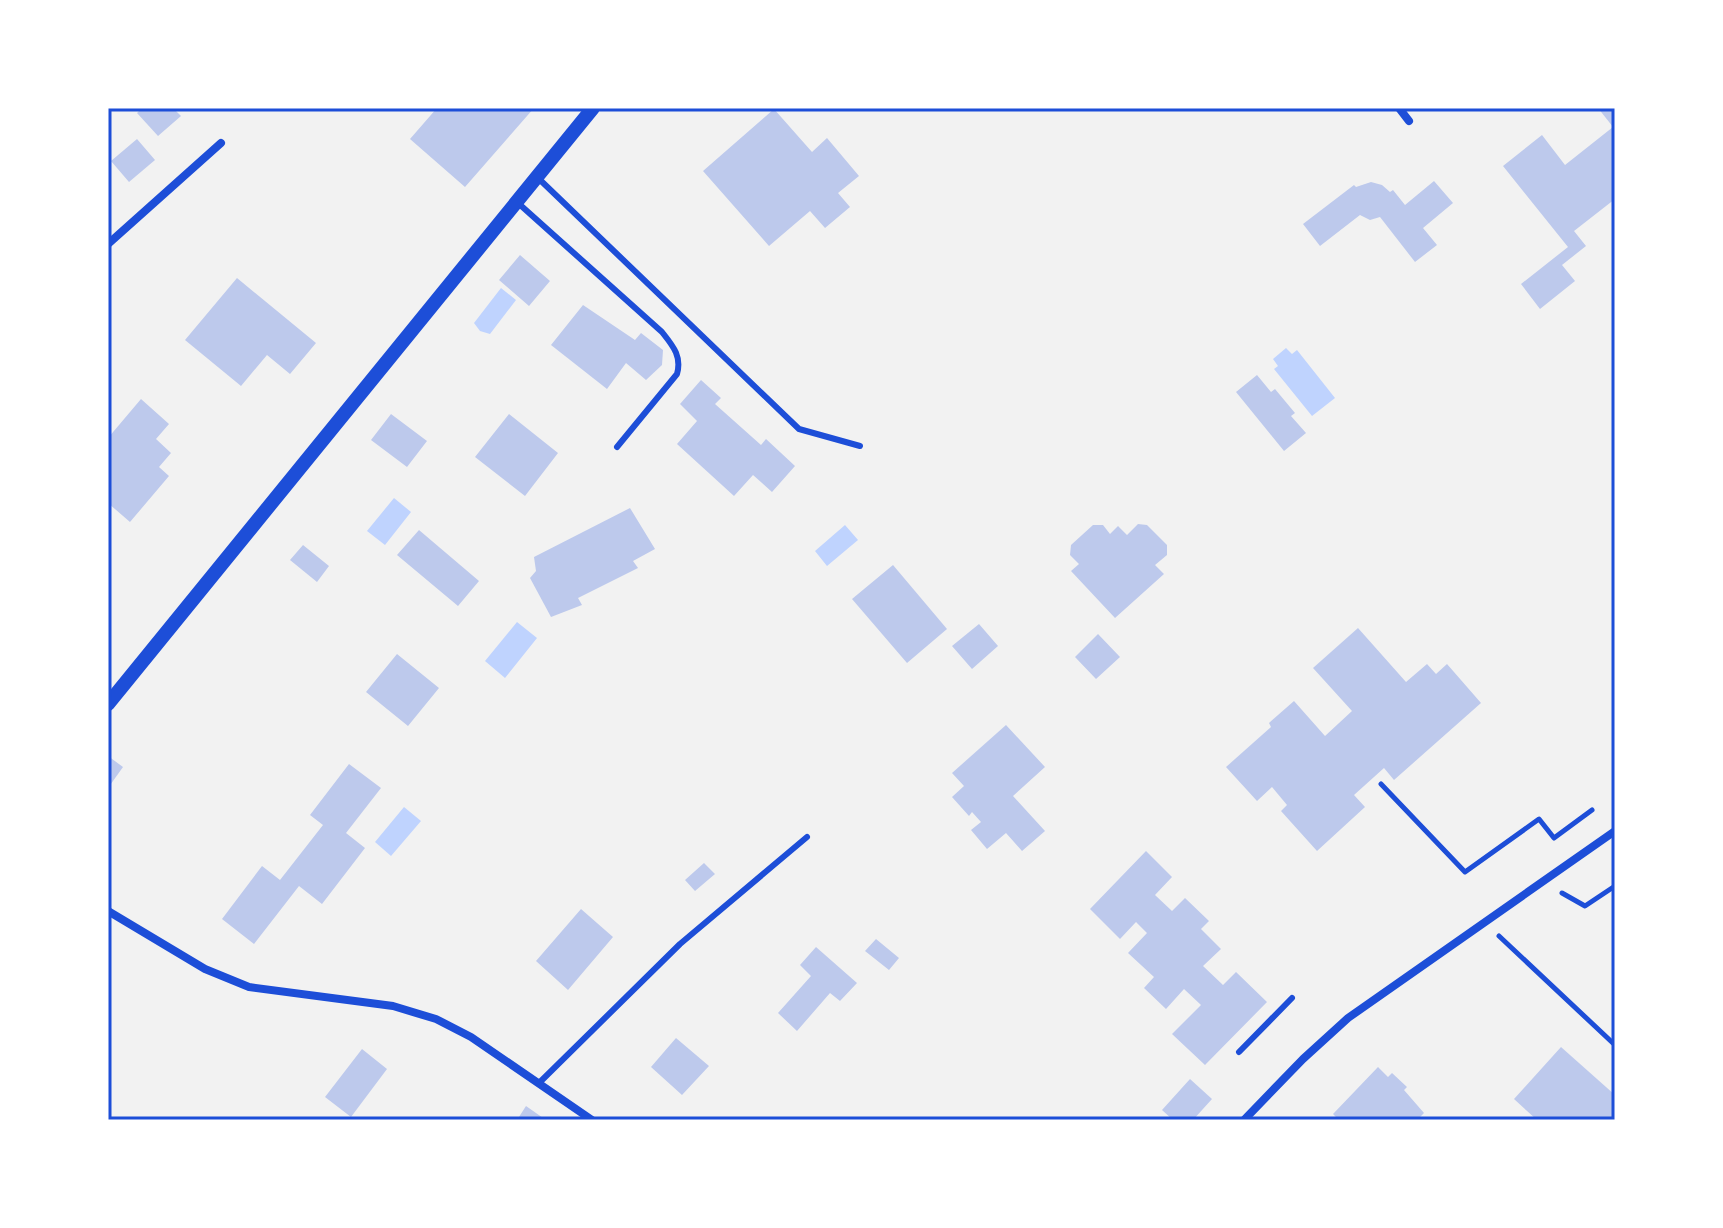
<svg xmlns="http://www.w3.org/2000/svg" width="1723" height="1228" font-family="'Crimson Pro',serif">
	<rect width="100%" height="100%" fill="#f2f2f2"/>
	<!-- water -->
	<path fill="#bfd3fe" d="M501,288L516,300L490,334L480,331L474,323Z
		M1286,348L1292,354L1297,350L1335,398L1312,416L1274,369L1278,366L1273,359Z
		M394,498L411,512L385,545L367,531Z
		M845,525L858,540L827,566L815,551Z
		M517,622L537,638L505,678L485,661Z
		M404,807L421,821L391,856L375,842Z"/>
	<!-- building -->
	<path fill="#bdc9ec" d="M142,108H173L181,116L158,136L137,113Z
		M437,108H534L465,187L410,139Z
		M1598,108H1615V199L1574,231L1586,246L1562,265L1575,281L1540,309L1521,284L1568,247L1503,166L1542,135L1565,165L1613,127Z
		M774,109L812,152L827,138L859,176L838,193L850,207L825,228L810,211L769,246L703,171Z
		M137,139L155,160L129,182L111,161Z
		M1434,181L1453,203L1423,228L1437,245L1415,262L1380,217L1370,220L1360,215L1320,246L1303,224L1354,185L1356,187L1371,182L1382,185L1390,192L1393,190L1405,205Z
		M520,255L550,281L529,306L499,280Z
		M237,278L316,343L290,374L267,355L241,386L185,340Z
		M583,305L635,340L641,333L663,350L662,365L646,380L626,363L607,389L551,345Z
		M1257,375L1271,392L1275,389L1295,413L1291,416L1306,433L1284,451L1236,392Z
		M701,380L721,398L715,404L761,445L766,439L795,466L772,492L753,475L734,496L677,444L697,421L680,404Z
		M141,399L169,424L156,439L171,453L159,467L169,476L130,522L108,503V438Z
		M391,414L427,441L407,467L371,440Z
		M509,414L558,453L525,496L475,457Z
		M630,508L655,549L633,561L638,568L578,598L582,605L551,617L530,578L536,571L534,557Z
		M1138,524L1147,525L1167,545V555L1155,565L1164,574L1115,618L1071,571L1079,564L1070,555L1071,545L1093,525H1103L1110,534L1118,526L1127,535Z
		M419,530L479,581L458,606L397,555Z
		M303,545L329,566L317,582L290,560Z
		M893,565L947,629L907,663L852,599Z
		M979,624L998,646L972,669L952,646Z
		M1358,628L1406,682L1427,664L1436,674L1447,664L1481,703L1394,780L1384,768L1354,795L1365,807L1317,851L1281,811L1287,805L1272,787L1257,801L1226,767L1271,727L1269,723L1294,701L1325,736L1352,711L1313,668Z
		M1098,634L1120,657L1096,679L1075,657Z
		M397,654L439,688L408,726L366,692Z
		M1006,725L1045,767L1013,796L1045,831L1022,851L1006,833L987,849L971,830L981,822L972,812L969,816L952,797L964,786L952,773Z
		M108,756L123,767L108,788Z
		M349,764L381,788L346,833L365,848L322,904L299,886L254,944L222,919L262,866L280,880L323,825L310,815Z
		M1146,851L1172,877L1155,895L1172,911L1185,898L1209,921L1201,929L1221,949L1203,966L1223,985L1236,972L1267,1002L1205,1065L1172,1034L1201,1005L1184,989L1166,1009L1144,988L1154,977L1128,953L1147,933L1136,922L1120,939L1090,909Z
		M704,863L715,874L695,891L685,880Z
		M581,909L613,937L568,990L536,961Z
		M876,939L899,958L889,970L865,951Z
		M816,947L857,983L840,1001L830,993L797,1031L778,1013L811,976L800,965Z
		M676,1038L709,1066L682,1095L651,1067Z
		M1561,1047L1615,1095V1120H1537L1514,1099Z
		M362,1049L387,1069L351,1117L325,1097Z
		M1378,1067L1388,1077L1392,1073L1407,1087L1404,1090L1424,1113L1417,1120H1339L1333,1114Z
		M1190,1079L1212,1099L1193,1120H1173L1162,1110Z
		M526,1106L546,1120H517Z"/>
	<g fill="none" stroke-linecap="round" stroke-linejoin="round">
		<!-- path -->
		<path stroke="#1d4ed8" stroke-width="5" d="M1381,784L1465,872L1539,819L1554,838L1592,810
			M1562,893L1585,906L1615,886
			M1499,936L1615,1045"/>
		<!-- service -->
		<path stroke="#1d4ed8" stroke-width="6" d="M537,177L799,429L860,446
			M518,203L662,332C673,346 682,356 677,374L617,447
			M1239,1052L1292,998
			M539,1083L680,944L807,837"/>
		<!-- minor -->
		<path stroke="#1d4ed8" stroke-width="8" d="M1399,108L1409,121
			M108,244L221,143
			M108,911L205,969L249,987L393,1006L436,1019L471,1037L592,1120
			M1244,1120L1303,1059L1348,1018L1615,831"/>
		<!-- tertiary -->
		<path stroke="#1d4ed8" stroke-width="14" d="M108,704L593,108"/>
	</g>
	<!-- border -->
	<rect width="1723" height="1228" fill="none" stroke="#ffffff" stroke-width="220"/>
	<rect x="110" y="110" width="1503" height="1008" fill="none" stroke="#1d4ed8" stroke-width="3"/>
</svg>
